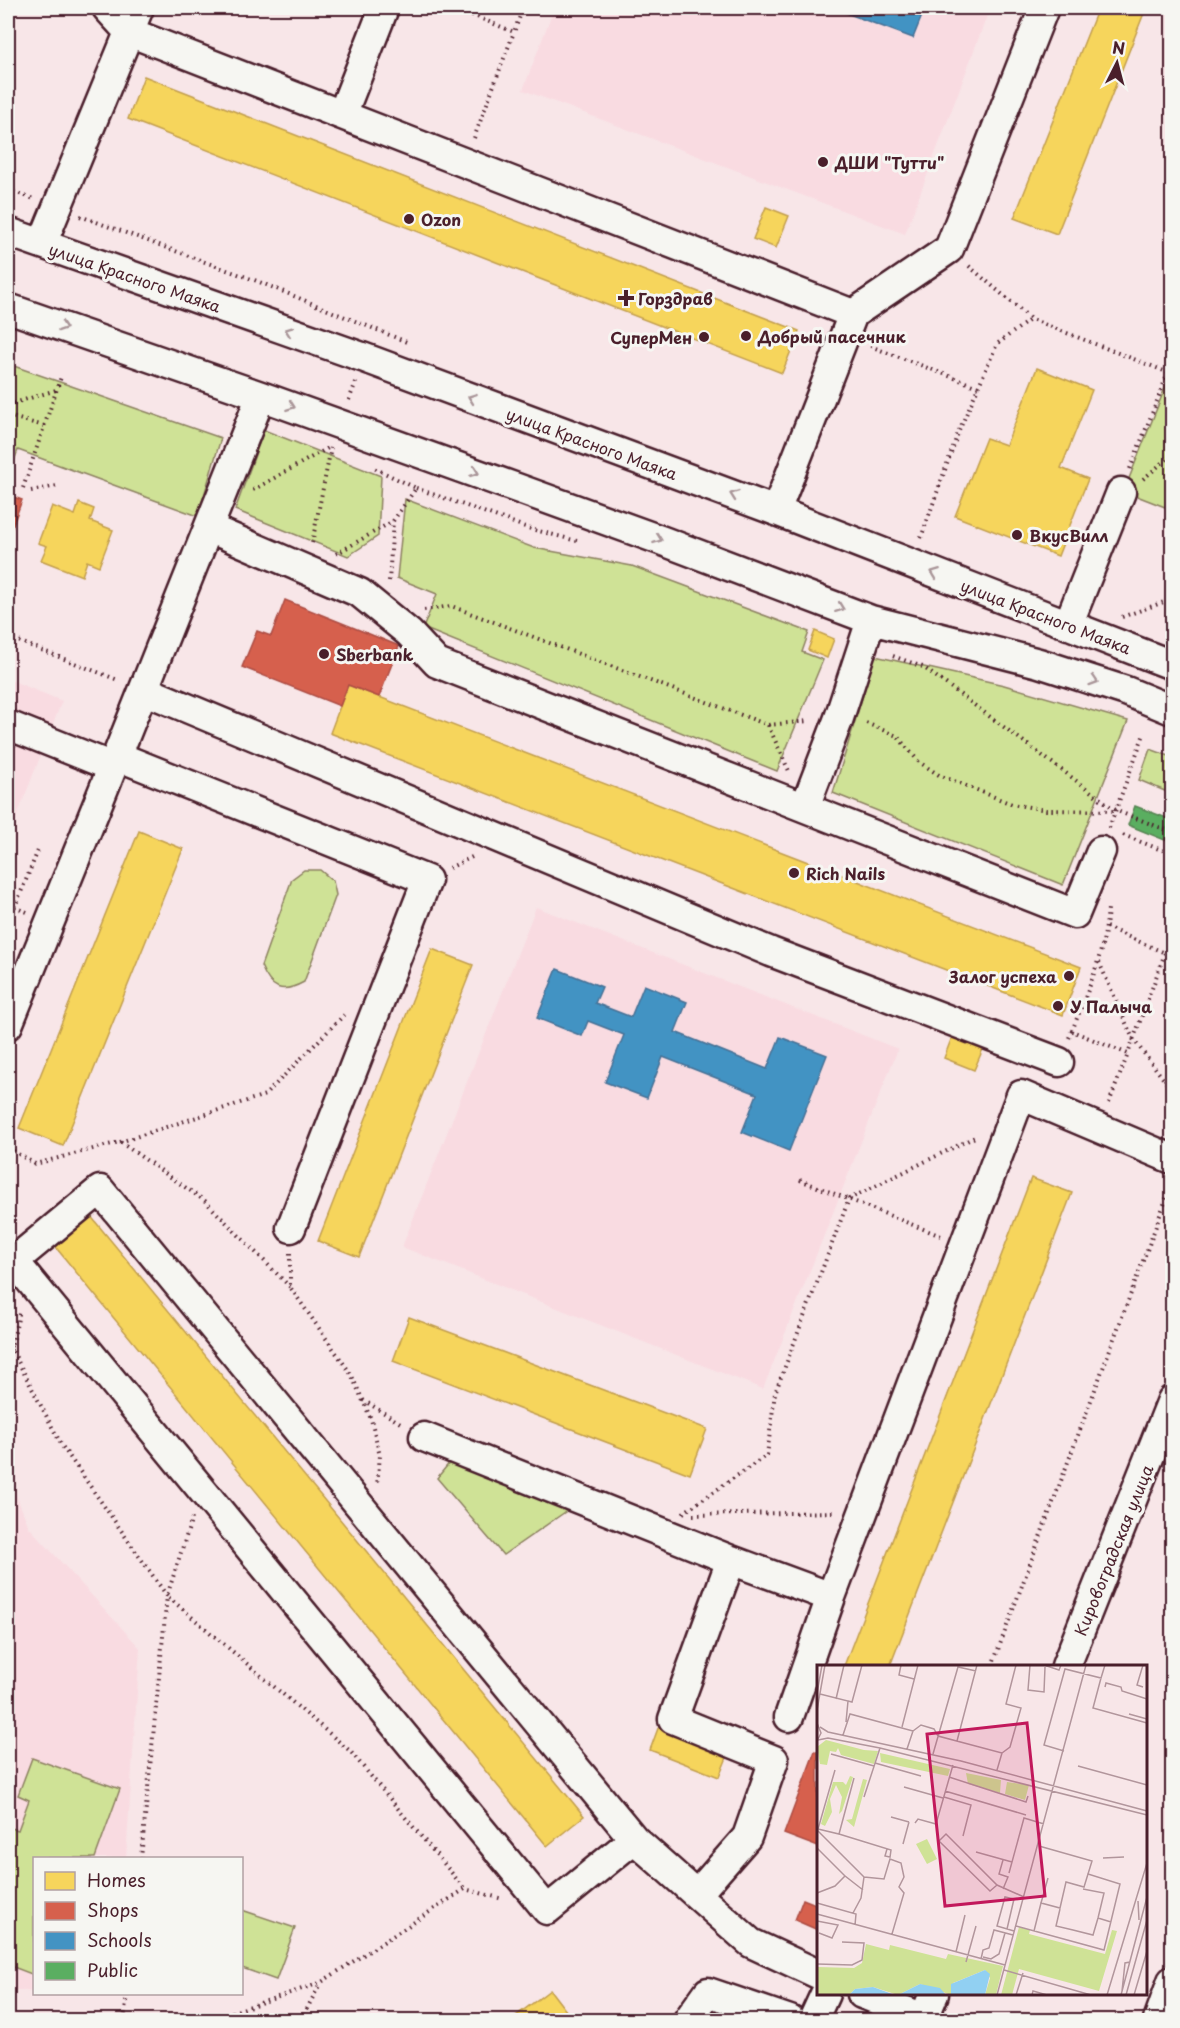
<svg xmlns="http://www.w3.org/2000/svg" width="1180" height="2028" font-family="'Playpen Sans',sans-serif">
	<rect width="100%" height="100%" fill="#f8e6e8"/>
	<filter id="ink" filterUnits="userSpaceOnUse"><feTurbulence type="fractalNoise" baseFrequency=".0167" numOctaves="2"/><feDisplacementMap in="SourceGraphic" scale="12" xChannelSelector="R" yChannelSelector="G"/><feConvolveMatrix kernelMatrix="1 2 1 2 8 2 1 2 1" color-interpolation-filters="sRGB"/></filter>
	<g filter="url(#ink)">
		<!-- built -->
		<path fill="#f9dbe1" d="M554,8H990L905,234L523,90Z
			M8,679L62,701L8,839Z
			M536,907L898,1049L763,1389L402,1247Z
			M8,1475L29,1527L140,1648L126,1858H34V1992L8,1989Z"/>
		<!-- green -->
		<path fill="#cfe296" stroke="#8c8060" stroke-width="1.5" d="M8,364L221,438L198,516L18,450L11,469L8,467Z
			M1167,383L1172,385V495L1165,507L1124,491Z
			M264,430L381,476L378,536L348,556L235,510Z
			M405,499L534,548L632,566L809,632L802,652L823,660L777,771L423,628L437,594L397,578Z
			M875,656L1004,685L1128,721L1063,885L833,793Z
			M1150,749L1172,757V794L1139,780Z
			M304,870H320L333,881L336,895L304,982C282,994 271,990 261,966L292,879Z
			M451,1461L568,1510L503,1555L437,1478Z
			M32,1758L120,1789L95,1858H34V1975L8,1965V1827L18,1830L29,1800L18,1795Z
			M242,1910L295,1928L276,1980L242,1968Z"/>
		<!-- homes -->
		<path fill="#f6d55c" stroke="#c29e4d" stroke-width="1.5" d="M1098,8H1146L1057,234L1014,218Z
			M144,76L799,331L782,373L128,119Z
			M766,207L789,216L776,248L753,239Z
			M1037,368L1092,390L1061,468L1088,479L1058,556L955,516L986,438L1006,445Z
			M79,503L94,509L90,521L113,530L99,566L87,561L82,576L41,560L47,546L38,543L52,506L75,515Z
			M815,631L834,639L827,658L808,650Z
			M348,685L1081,967L1063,1015L330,733Z
			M139,831L183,849L63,1146L19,1128Z
			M432,949L473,965L359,1257L318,1241Z
			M952,1037L983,1049L974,1070L944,1058Z
			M1031,1178L1072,1193L890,1666H844Z
			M89,1214L584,1816L547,1846L53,1244Z
			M409,1317L707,1429L690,1474L393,1361Z
			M660,1723L730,1750L719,1777L650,1750Z
			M550,1990L573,2020H519L516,2016Z"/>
		<!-- shops -->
		<path fill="#d6604d" stroke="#ac4c43" stroke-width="1.5" d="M8,495L22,500L8,538Z
			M285,600L399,646L379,697L348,685L340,706L242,667L257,631L271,636Z
			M815,1751L818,1753V1847L784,1834Z
			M803,1899L818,1905V1930L795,1920Z"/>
		<!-- schools -->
		<path fill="#4393c3" stroke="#457095" stroke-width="1.5" d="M833,8H925L913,38Z
			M557,969L602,987L595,1003L631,1017L644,985L687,1002L675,1032L767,1069L780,1037L827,1055L789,1151L742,1132L757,1094L663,1057L647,1098L605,1082L624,1035L588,1021L582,1036L537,1018Z"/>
		<!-- public -->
		<path fill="#5aae61" stroke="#558351" stroke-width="1.5" d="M1135,806L1172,820V843L1128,825Z"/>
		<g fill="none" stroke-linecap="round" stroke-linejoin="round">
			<defs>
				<path id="minor" d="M107,8L129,32L853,314L776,511
					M342,115L384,8
					M8,232L365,358L776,511L1172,665
					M42,244L139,8
					M8,308L261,396L514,487L663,541L871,620L1039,663L1126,691L1172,710
					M853,314L949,249L1044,8
					M209,528L360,593L409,633L437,663L1075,914L1101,851
					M1068,625L1121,492
					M144,690L771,952L1059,1062
					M8,725L113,767
					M117,756L427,880L291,1228
					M805,807L839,718L871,620
					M8,1025L117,756L261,396
					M424,1437L731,1560L831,1597
					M1066,1666L1172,1400
					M789,1717L831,1597L1021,1095L1172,1159
					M634,1839L547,1910L14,1261L100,1190L634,1839L751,1943L818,1974
					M697,1894L747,1837L774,1760L673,1719L731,1560
					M862,1994L924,2018
					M688,2020L708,1992L790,2020
					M813,2020L825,1994
					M923,2020L934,1994
					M1158,2020L1172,1981"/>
			</defs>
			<!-- minor casing -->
			<use href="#minor" stroke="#4a1f2b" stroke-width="33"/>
			<!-- path -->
			<path stroke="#4a1f2b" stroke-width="4" stroke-dasharray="1.5 4.5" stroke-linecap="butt" d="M455,8L514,32L523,8
				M474,138L514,32
				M8,190L34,199
				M80,216L257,281L409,343
				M969,266L1031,319L1172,374
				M870,346L978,387
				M349,400L356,382
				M8,405L56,390
				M8,416L44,426
				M1130,469L1172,363
				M1143,479L1172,455
				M23,488L61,377
				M416,488L531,529L577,541
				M253,490L328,448
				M31,491L57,486
				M921,538L958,433L997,344L1031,319
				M312,543L331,448
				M336,554L393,521L416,488L374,468
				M389,581L393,521
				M424,610L451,606L768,725L809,721
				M1122,617L1172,599
				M8,637L118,680
				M893,656L923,667L1117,811L1172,832
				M866,723L897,736L919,762L939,775L1012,804L1046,810L1117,811
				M768,725L789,771
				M1109,828L1144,734
				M1123,835L1172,854
				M449,868L472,857
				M27,912L15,907L39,848
				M1106,927L1172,956
				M1099,962L1133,1039L1172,1090
				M1072,1031C1088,990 1105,952 1108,908
				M1069,1038L1072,1031L1128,1054L1165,953
				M1165,1081L1172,1064
				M1109,1103L1128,1054
				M120,1142L265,1095L344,1015
				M8,1148L35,1164L120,1142L205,1201L290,1287
				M800,1180L941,1236
				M290,1253V1287L351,1374L371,1419L380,1456L377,1485
				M8,1316L11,1348L62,1446L167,1596L141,1858
				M8,1362L20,1310
				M363,1400L402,1424
				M683,1513L767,1455L775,1393L849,1199L977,1136
				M693,1515L835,1512
				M192,1518L167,1596L350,1751L465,1889
				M992,1666L1172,1183
				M124,2020L127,1994
				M209,2020L320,1983L465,1889L503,1899
				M301,2020L320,1984"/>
			<!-- minor -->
			<use href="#minor" stroke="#f6f6f2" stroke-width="28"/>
		</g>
		<!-- one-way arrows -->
		<defs><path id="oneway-chevron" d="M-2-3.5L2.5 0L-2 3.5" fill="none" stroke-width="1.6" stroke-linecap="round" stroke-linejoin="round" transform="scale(1.5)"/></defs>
		<g stroke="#a99598">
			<use href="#oneway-chevron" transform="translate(63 327) rotate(19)"/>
			<use href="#oneway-chevron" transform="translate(289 331) rotate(-160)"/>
			<use href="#oneway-chevron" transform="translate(472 398) rotate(-160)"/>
			<use href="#oneway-chevron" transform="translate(291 406) rotate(20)"/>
			<use href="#oneway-chevron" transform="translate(475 472) rotate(20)"/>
			<use href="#oneway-chevron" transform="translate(734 495) rotate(-160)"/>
			<use href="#oneway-chevron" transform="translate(658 539) rotate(20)"/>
			<use href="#oneway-chevron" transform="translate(935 573) rotate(-159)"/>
			<use href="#oneway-chevron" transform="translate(840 608) rotate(21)"/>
			<use href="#oneway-chevron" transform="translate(1094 681) rotate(18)"/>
		</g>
	</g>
	<!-- markers -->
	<g fill="#4a1f2b" stroke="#f6f6f2" stroke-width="2">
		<circle cx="823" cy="162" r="6"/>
		<circle cx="409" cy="219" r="6"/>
		<path d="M623 289h6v6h6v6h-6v6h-6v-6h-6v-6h6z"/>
		<circle cx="746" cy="336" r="6"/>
		<circle cx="704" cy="337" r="6"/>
		<circle cx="1017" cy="535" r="6"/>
		<circle cx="324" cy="654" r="6"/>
		<circle cx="794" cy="873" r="6"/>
		<circle cx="1069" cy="976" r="6"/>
		<circle cx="1058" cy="1006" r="6"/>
	</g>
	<g text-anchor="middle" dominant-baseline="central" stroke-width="6" stroke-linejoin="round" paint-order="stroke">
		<!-- poi labels -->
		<g font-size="16" font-weight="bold" fill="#4a1f2b" stroke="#f6f6f2" text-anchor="start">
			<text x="835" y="162">ДШИ "Тутти"</text>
			<text x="421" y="219">Ozon</text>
			<text x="638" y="298">Горздрав</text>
			<text x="758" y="336">Добрый пасечник</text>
			<text x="692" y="337" text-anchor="end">СуперМен</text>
			<text x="1029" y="535">ВкусВилл</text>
			<text x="336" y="654">Sberbank</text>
			<text x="806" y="873">Rich Nails</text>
			<text x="1057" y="976" text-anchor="end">Залог успеха</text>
			<text x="1070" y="1006">У Палыча</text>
		</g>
		<!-- street labels -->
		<g font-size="16" fill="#4a1f2b" stroke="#f6f6f2">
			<text transform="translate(135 277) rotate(19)">улица Красного Маяка</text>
			<text transform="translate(592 443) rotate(20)">улица Красного Маяка</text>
			<text transform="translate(1046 616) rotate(21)">улица Красного Маяка</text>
			<text transform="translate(1113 1550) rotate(-68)">Кировоградская улица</text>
		</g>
	</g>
	<!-- overview -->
	<g transform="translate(817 1665)">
		<rect width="330" height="330" fill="#f8e6e8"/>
		<path d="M9,75L47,85L61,86L57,99L24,90L21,83L19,87L13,86L10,100L3,99L0,82ZM63,88L133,104L131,111L64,97ZM149,108L184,115L183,128L151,119ZM33,111L36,112L25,146L22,149L25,132L19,120L13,134L15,147L8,161L4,159L16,117H26L29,120ZM46,114L50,115L37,162L29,155L35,154ZM190,117L212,120L208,135L188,129ZM110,174L120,194L110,199L99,179ZM202,262L213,265L212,269L288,289L295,265L300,266L282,326L202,304L195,330H184ZM49,279L72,285L73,280L129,294L131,289L186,301L179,330H168L173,313L168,305L136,318L134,330L103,319L81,330L56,322L38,324L32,330H0V302L37,303L45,298Z" fill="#cfe296"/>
		<path d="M168,305L173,309L168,330H134V319ZM103,319L123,323L129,330H81ZM56,322L78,330H32L38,324Z" fill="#91d0f2"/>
		<path fill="none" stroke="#b2969c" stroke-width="1.5" d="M84,0L82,10L97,14M213,0L211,25L227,27L228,2M227,0L242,5L244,0M326,0L320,20L326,22M284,13L276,43L330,58M288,22L289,18L304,22L305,26L330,34M0,28L5,0M3,29L31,36L29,57M19,34L27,0M31,36L35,37L45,0M0,45L8,0M312,49L330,54M0,58L4,68L0,76M3,62L11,67L144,96L330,146M85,62L101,0M96,66L104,60L117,64L121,71L185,88L180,105M26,70L33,49L96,66L90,84M1,75L11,73L63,83L330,150M140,76L160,0M247,86L227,80L248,4L284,13L288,0M185,88L193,82L204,43L189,39L199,0M14,89L57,101M116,89L141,2L159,6M58,98L104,111M261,101L330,120M132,112L209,137L211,131M87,122L126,133M128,126L209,150M47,132L63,83M127,132L154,140L146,171M74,152L92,157M98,158L101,154L119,159L136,100M1,164L22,169L37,113M1,164L18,105M0,165L47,212L44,233L36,248M22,169L74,185L73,192L68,191L70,184M86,179L92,157M0,183L28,211M159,187L195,197M286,193L307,192M186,195L182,209L191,212L186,224M192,208L207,153L227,159M47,212L67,214L73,194L84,198L87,212L82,222L87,228L75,269M180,220L173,226L122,176L129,169L180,220L207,232M266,224L287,228L281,253M0,228L18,221L28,211L46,225M197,234L188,232L180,261L197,266M321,236L322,255M0,238L39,249L38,260M224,238L231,213M243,244L239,261L256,265L276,270L281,253L294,257M0,249L188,300M0,256L21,260L15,273L2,268M199,261L287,285L303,219L271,209L275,196L222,181M190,264L197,234M217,266L224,238L243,243L249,217L267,222L271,209M139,287L148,250M166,292L174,294L182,289L188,268M164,294L166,285L172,283L177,265L196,270M149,297L159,261M0,299L35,300L45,295L47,278L25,277M187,305L274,330M305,326L308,298L313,297M180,330L269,0M199,330L206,308M215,330L216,326L230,330M290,330L330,198M304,330L330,232M309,330L330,255M317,330L330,286"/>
		<path fill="#c2185b" fill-opacity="0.15" stroke="#c2185b" stroke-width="3" d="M210,58L228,231L128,241L110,69Z"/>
		<rect width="330" height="330" fill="none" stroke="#4a1f2b" stroke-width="3"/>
	</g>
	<!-- margin -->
	<rect width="1180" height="2028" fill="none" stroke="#f6f6f2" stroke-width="30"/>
	<rect x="15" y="15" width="1150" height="1998" fill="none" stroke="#4a1f2b" stroke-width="2" filter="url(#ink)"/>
	<!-- legend -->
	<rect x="33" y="1857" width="210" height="138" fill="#f6f6f2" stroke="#b1a0a2" stroke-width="1.5"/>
	<rect x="45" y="1872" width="30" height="18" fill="#f6d55c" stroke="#b1a0a2" stroke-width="1.5"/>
	<text x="87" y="1887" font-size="18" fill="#4a1f2b">Homes</text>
	<rect x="45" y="1902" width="30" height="18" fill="#d6604d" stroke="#b1a0a2" stroke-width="1.5"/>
	<text x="87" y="1917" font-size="18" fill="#4a1f2b">Shops</text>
	<rect x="45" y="1932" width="30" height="18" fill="#4393c3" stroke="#b1a0a2" stroke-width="1.5"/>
	<text x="87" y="1947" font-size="18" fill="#4a1f2b">Schools</text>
	<rect x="45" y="1962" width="30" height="18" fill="#5aae61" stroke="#b1a0a2" stroke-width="1.5"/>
	<text x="87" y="1977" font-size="18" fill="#4a1f2b">Public</text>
	<!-- north arrow -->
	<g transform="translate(1117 63) rotate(6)" stroke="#f6f6f2" stroke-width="4.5" paint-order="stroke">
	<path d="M0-4.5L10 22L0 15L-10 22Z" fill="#4a1f2b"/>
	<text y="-9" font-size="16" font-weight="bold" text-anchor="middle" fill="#4a1f2b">N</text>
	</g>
</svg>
